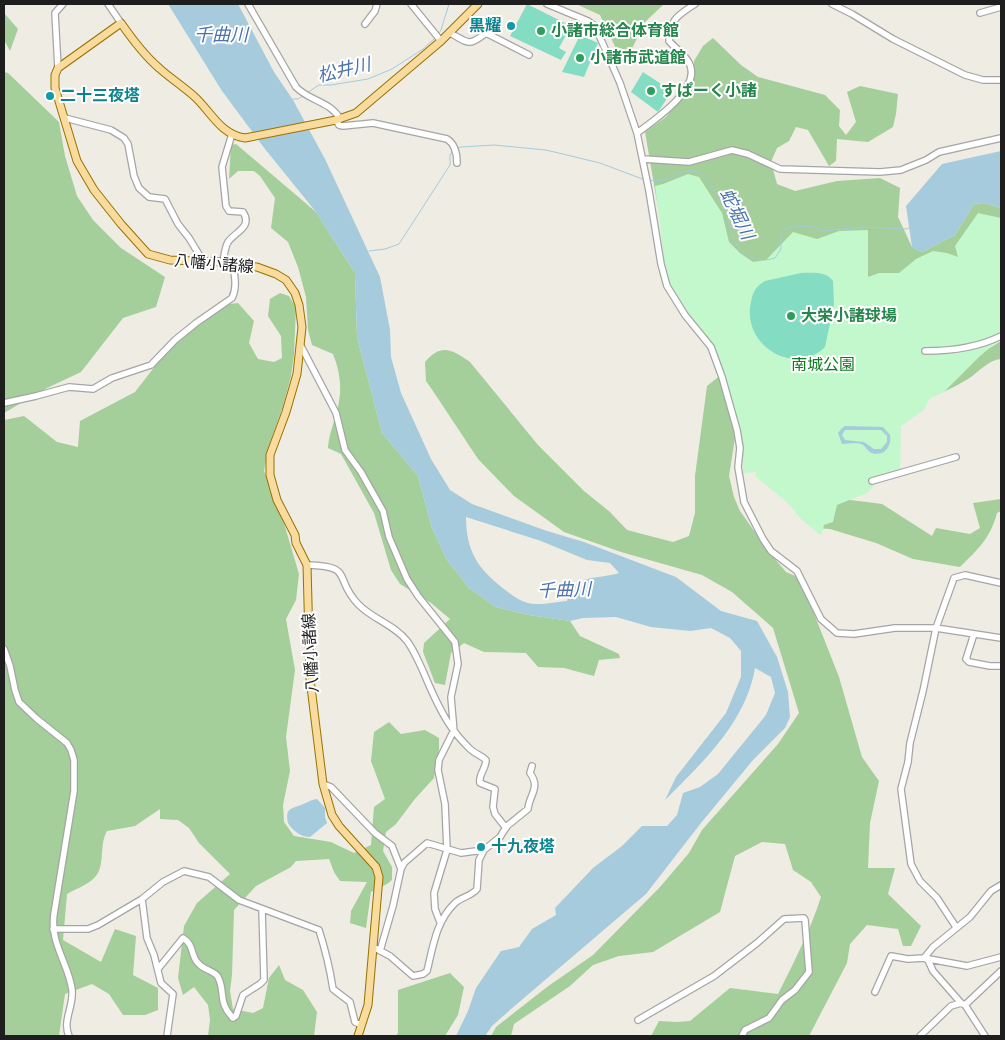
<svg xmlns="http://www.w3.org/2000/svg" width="1005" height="1040" font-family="'Varela Round','Noto Sans JP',sans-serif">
	<rect width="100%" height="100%" fill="#efece4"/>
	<!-- forest -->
	<path fill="#a4ce9a" d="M576,4H664L644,23L631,51L621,59L600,15Z
		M4,13L18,29L10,51L4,40Z
		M713,38L741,65L758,77L825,95L840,110L839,126L846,135L856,122L847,92L860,86L898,94L896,114L893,127L868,142L837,139L836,161L829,166L808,130L796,127L789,141L777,148L771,162L777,184L795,191L837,181L880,178L900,188L898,217L912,247L922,252L955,235L974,204L984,203L1001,208V253L931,385L1001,341V359C988,360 979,372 968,379C953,388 937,395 921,401L745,409L735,438L729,476L734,497L740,511L769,552L786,572L800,578L839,677L862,757L879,781L870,823L868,868H895L888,894L921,926L911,946H903L898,929L867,925L850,944L847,963L809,1036H651L659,1021L677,1022L690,1021L730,988L778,994C794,962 810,931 821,897L811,882L793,870L785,844L762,842L735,856L720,912L653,952L619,956L593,965L570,986L514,1024L511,1036H491L496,1027L547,987L593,955L660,887L689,853L702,830L778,744L799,713L773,628L732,592L702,575L621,552L564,532L514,496L478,459L435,394L426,381L425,362C441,343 452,349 470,362L538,445L584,491L610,512L627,530L673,542L689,536L695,513V476L707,386L727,370L665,249L645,132L666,117L693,85L694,61L703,46Z
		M4,72L8,73L59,122L65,156L77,196L93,220L121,248L165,277L156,307L123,318L81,372L47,388L4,413Z
		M236,144L316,212L355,273L357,337L382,433L418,476L432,528L447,560L469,588L496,607L529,615L570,621L580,636L619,654L620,658L599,660L594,676L564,668L538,667L526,653L484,652L464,643L451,653L445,685L435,683L423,652L424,643L450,619L431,603L400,584L391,570L374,513L341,454L328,448C329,431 337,417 339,401C342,385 339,369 333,354L312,345L308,330L306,297L298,267L288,242L271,228L275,198L260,176L254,171H238L229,179L231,145Z
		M280,293L289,296L296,308L294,355L291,376L283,406L268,448L264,471L281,513L299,574L296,600L286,619L295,670L286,737L290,771L283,805L284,822L294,836L331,842L354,853L371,845L374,807L385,799L371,761L374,732L389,722L401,734L425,730L439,738V749L434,778L414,800L396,824L386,832L383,851L392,867V880L387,884L371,892L366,928L350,923L351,911L367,882L340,881L334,872L329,859L296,861L291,867L256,886L234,910L232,975L230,991L233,1009L253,1013L263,1008L269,978L279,965L285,980L303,990L317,1012L314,1036H208L210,1020L208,1005L194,987L183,995L178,978L184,926L197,903L230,874L199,843L189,828L178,820L160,819V809L135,826L107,831C98,846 107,869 92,880C85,886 75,889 67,894L63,940L101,962L115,929L136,936L133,975L158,988V1010L145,1015H123L109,994L92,984L65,994L59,1036H4V420L24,416L57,442L78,447L80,421L135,392L180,334L214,306L238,303L254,321L249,343L258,359L274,362L282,358L281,336L268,316L270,299Z
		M827,497L882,504L932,536L936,528L970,534L980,528L973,503L1001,499V511L997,513C990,539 978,549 960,567L913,559L876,543L830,529L814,528L783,498Z
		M450,973L464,987L458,1015L445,1036H396L398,1033V990Z"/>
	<!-- park -->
	<path fill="#c2f8cb" d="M688,174L699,177L722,213L729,242L740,253L753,262L766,260L793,232L817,239L839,231L868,230V277L879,273H899L916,259L933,251L947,253L958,257L955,246L978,213L1001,218V338L979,357L944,392L930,398L924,410L901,426L900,474L880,479L867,493L837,505L833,522L824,525L822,534L820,535L801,519L789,504L755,476L757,472L743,473L742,438L725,378L711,345L678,300L670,283L664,258L655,186L663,184Z"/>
	<!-- pitch -->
	<path fill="#84ddc3" d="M527,4L571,26L559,48L566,52L561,60L510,36Z
		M580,35L598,43L584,77L562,72Z
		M643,72L672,91L658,112L631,92Z
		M801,273C814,273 825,271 833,281L834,304L825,347C793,378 741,344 751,302C753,292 756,286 765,281Z"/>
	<!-- water -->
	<path fill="#a5cbdc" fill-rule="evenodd" d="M168,4H238L274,72L293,100L325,159L380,277L390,330L391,357L401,393L431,459L450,490L472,504L547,531L584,542L676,577L721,611L757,621L777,657L788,692L790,717L785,728L753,760L701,823L646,894L511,1009L492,1026L485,1036H456L468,1011L476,988L501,951L519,947L532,929L556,915L555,908L593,868L622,846L642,826H667L677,815L683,793L700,787L718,774L766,715L775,693L771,677L755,668C746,722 703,762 665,800L676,777L726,713L741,677V651L730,638L711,628L690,631L651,627L616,617L583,618L570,621L529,615L496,607L469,588L447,560L432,528L418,476L382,433L357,337L355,273L316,212L265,149L222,91ZM466,517L541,541L587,560L610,563L619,573C596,580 575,573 567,601C557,602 537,606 528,603C519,601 511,594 504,589C478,569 466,551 466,517Z
		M1001,151V208L984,203L974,204L955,235L922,252L912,247L906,206L942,164Z
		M845,426L883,427L890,435C892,446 884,457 872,453C867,451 866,447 863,445C858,442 848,444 842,444L838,433L841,429ZM845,430H881L887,436V442L881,449H874L864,442L845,440L842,435Z
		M317,799L325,808V817L327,823L310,837C301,837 293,831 288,823C285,809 290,809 301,805C307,803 310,800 317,799Z"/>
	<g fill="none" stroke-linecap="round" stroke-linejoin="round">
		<!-- stream -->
		<path stroke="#a5cbdc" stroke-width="1" d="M439,33L441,30L449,4
			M307,93L319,85H331L368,79L392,69L423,49L435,38
			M293,99H298L303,96
			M457,149L461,147L494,145L546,150L600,163L645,180
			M649,180C654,181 659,181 664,180C675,178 687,165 700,173C708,178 724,205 727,214C730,221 730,229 733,237C739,255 757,264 775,258L781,249V235L783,231L789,227L810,226L823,231L862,227L907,229L910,227
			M369,251L385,249L399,244L450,165V155L453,151"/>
		<defs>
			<path id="minor" d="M108,4L121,23
				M248,4L296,87C309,101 330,101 340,119
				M411,4L441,41
				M547,4L588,21L595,26L620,83L637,133L649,191L661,264L667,286L685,315L711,347L722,377L737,430L740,448L738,467L744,502L763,539L771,551L797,571L821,619L837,633L854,634L895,628H936L1001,638
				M832,4L852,14L893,39L965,75L983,80H1001
				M980,13L1001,7
				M365,24L375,11L377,4
				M450,33C469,43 468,47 486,33L529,55
				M58,68L55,13L63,4
				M65,118L111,130L124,138L128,144L134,176L139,188L149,197L165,199L178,224L189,238L203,261
				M336,120L339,125L343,126L373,123L447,139C455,144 457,154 457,163
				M637,133C653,121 700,90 690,65C687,56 676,49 669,41C671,18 677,16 695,4
				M643,159L689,162L732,150L748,154L780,169L880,172L901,170L926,160L939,152L1001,138
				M223,262C224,256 225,247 228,242C235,232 253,227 243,212L229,211L226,206L222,167L232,134
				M301,346L336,413L345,450L361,472L383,511L389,537L407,579L418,596L455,642L458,664L451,697L454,732L452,734L439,760L438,770L445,804L447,850L434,893L435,909L440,922
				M925,351C950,351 979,347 1001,336
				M4,403L36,396L69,387L93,389L112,378L151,365L175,340L196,323L232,298C237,288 235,277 233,266
				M872,481L956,457
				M307,565C355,566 333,578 358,604C372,619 395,625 407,641C414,650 418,661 423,671C430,688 444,719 455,732C459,738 465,744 470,749C475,754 481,755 486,760C486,769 478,775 480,783L495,789L493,807L495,814L506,828
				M974,634L966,659L969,662L990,666H1001
				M4,649L10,666L15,690L19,702L37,719L67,743L71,750L74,760V791L54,914C53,922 53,929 55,937C59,955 70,972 72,990C74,1006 62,1021 69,1036
				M323,784L331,787L375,833L392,846L401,869
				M142,899L147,938L154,955L161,983L173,994L167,1036
				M956,927L937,898L920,881L911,864L901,789L908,762L910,743L923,691L936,628L954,578L965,575L1001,583
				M53,929H88L98,925L142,899L163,882L184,871L209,877L239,900L319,930C325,949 330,969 333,989L350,1002L355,1022L361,1025
				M373,947L390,956L413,976L423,974L427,971C433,947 436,921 455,903C461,897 472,896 477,889L479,860L484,850L500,837L507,826L528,809C529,795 541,788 530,773L532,766
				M380,951L393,906L401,869L404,863L427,843L461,853L484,850
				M924,958L933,947L970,917L991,891L1001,885
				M926,959L928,960L933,971L961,1003L965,1005L985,1036
				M158,969L183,938C195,945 190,957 199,964C204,970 215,971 218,977C226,993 217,1001 233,1018L236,1016L243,995L260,984L264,980L262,909
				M875,992L891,956L908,959L924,958L967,966L1001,957
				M965,1005L1001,971
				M638,1020L714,976L757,943L784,919L804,918L805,920L809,972L795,990L782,1000L769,1018L745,1030L742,1036
				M920,1036L951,1006L961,1003"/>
			<path id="major" d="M358,1036L368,1005L379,877L376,867L339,826L332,815L323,784L310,679L307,565L296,543L295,535L277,500L270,475V455L286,412L297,374L302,327L299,305L295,293L286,280L276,274L257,267L233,266L223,262L170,260L148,254L121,224L94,190L77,161L55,88V75L58,68L121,23C132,39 144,55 159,68C170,78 184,87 195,97C211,112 221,135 245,138L336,120L356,113L441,41L478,4"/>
		</defs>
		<!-- minor casing -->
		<use href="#minor" stroke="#a5a5a5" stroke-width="8"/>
		<!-- major casing -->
		<use href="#major" stroke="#957203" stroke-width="9"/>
		<!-- minor -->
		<use href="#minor" stroke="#fff" stroke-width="5.5"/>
		<!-- major -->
		<use href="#major" stroke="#fadb9e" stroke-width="7"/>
	</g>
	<!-- markers -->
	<g fill="#0f9aa8" stroke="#fff" stroke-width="2">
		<circle cx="511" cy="26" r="5"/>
		<circle cx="50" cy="96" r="5"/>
		<circle cx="481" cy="847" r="5"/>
	</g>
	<g fill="#2e9e5b" stroke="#fff" stroke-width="2">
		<circle cx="541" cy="31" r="5"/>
		<circle cx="580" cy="58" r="5"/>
		<circle cx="651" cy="91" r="5"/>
		<circle cx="791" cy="316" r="5"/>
	</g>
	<g text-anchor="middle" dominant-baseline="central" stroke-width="4" stroke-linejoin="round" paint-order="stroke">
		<!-- culture labels -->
		<g font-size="16" font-weight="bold" fill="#0d838f" stroke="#fff" text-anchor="start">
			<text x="501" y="26" text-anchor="end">黒耀</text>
			<text x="60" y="96">二十三夜塔</text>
			<text x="491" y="847">十九夜塔</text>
		</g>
		<!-- leisure labels -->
		<g font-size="16" font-weight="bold" fill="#27864d" stroke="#fff" text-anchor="start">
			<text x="551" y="31">小諸市総合体育館</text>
			<text x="590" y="58">小諸市武道館</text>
			<text x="661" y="91">すぱーく小諸</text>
			<text x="801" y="316">大栄小諸球場</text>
		</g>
		<!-- street labels -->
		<g font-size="16" fill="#1e1e1e" stroke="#fff">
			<text transform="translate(214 264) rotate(5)">八幡小諸線</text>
			<text transform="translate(311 653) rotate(-93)">八幡小諸線</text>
		</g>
		<!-- park labels -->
		<g font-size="16" fill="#0e7b21" stroke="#fff">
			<text x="823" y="365">南城公園</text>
		</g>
		<!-- water labels -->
		<g font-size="18" font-style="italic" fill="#4c73ac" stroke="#fff">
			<text x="221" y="35">千曲川</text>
			<text transform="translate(344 70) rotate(-13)">松井川</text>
			<text transform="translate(737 214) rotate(64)">蛇堀川</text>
			<text transform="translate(564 590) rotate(-2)">千曲川</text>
		</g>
	</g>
	<!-- border -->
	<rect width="1005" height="1040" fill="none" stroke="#1e1e1e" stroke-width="10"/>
</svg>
